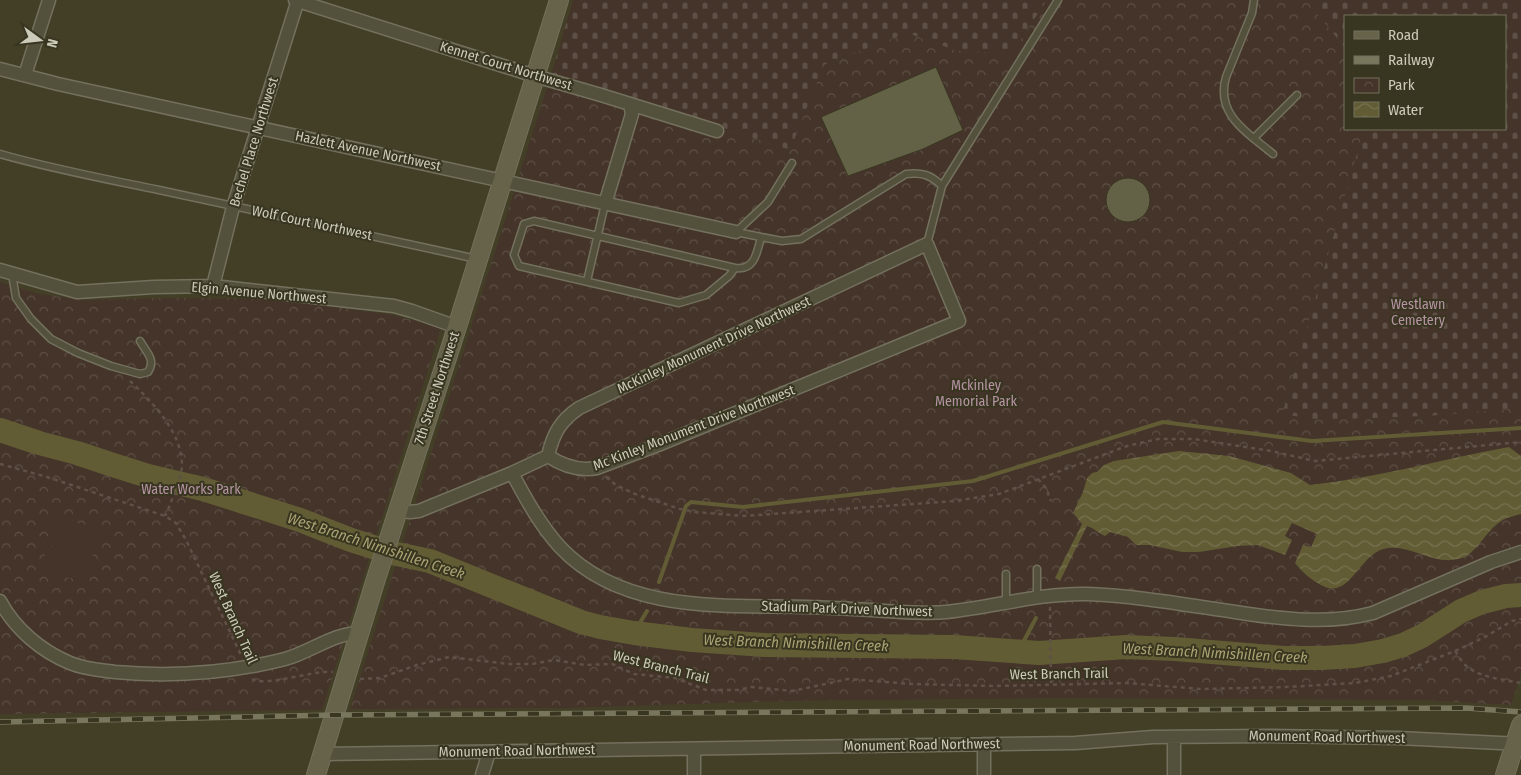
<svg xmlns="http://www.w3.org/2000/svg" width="1521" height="775" font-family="'Fira Sans Condensed',sans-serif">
	<defs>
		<pattern id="cemetery-stones" width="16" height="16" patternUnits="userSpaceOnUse" patternTransform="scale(1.25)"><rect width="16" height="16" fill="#443429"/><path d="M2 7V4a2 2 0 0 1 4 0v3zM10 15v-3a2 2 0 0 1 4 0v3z" fill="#5e5046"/></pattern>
		<pattern id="park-crowns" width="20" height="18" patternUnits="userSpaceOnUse" patternTransform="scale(1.25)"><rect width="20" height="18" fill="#443429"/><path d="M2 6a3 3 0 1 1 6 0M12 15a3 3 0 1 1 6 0" fill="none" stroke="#5e5046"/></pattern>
		<pattern id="water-waves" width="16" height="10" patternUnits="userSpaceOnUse" patternTransform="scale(1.25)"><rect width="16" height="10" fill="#625c35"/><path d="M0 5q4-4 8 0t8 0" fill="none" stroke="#777250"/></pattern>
	</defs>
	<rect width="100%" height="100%" fill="#433f27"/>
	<!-- cemetery -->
	<path fill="url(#cemetery-stones)" d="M573,0H1047L1012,53L957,51L907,33L824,65L791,150L551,75Z
		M1306,0H1521V408L1429,416L1320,420L1282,415L1364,129H1505V16H1345V48Z"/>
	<!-- park -->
	<path fill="url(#park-crowns)" d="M1047,0H1306L1345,48V129H1364L1282,414L1320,420L1429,416L1521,408V673L1511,705L1420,700L1054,698L784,701L563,708L350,709L551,75L790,150L824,65L907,33L957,51L1012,53Z
		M0,282L39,294L85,300L169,298L267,299L350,309L393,315L441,328L322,710L0,714Z"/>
	<!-- pitch -->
	<path fill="#443429" d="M52,518L100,528L94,555L46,545Z
		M47,546L94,556L89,582L41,572Z"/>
	<!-- water -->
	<path fill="url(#water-waves)" d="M1509,447L1521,456V514C1515,516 1508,517 1503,520C1487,529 1480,548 1465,557C1464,558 1460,558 1458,559C1433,565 1412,545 1388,548C1359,551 1351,602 1321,585C1310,579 1303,573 1295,563L1303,545L1311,547L1317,534L1292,523L1285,536L1292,540L1285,555L1258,545L1237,546L1199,552H1182L1150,545H1136L1128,537L1110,532L1105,536C1098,533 1094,528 1087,526L1060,581L1055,578L1082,524L1073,513L1083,492L1087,478L1092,473L1097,472L1104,465L1114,461L1179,451L1229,456L1291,473L1310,485C1377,478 1442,459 1509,447Z"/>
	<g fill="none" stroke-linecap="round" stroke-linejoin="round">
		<!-- stream -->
		<path stroke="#625c35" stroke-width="4" d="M659,582L686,506L691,502L743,507L973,481L1163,422L1312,441L1521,428
			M634,633L647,611
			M1018,652L1036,618"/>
		<!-- river -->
		<path stroke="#625c35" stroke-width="24" d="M0,430L39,443L77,453L113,465L148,476L203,489L247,503L300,520L351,540L392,553L430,561L581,622L600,627L634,633L692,640L765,645L954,647L1039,653L1126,647L1175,649L1284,658H1321L1355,656L1383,651L1403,645L1422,636L1461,611L1482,602L1506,596L1521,595"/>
	</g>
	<!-- building -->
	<path fill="#646246" stroke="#3a3722" d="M936,67L963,130L923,149L848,176L821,117Z
		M1106 200a22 22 0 1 1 44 0a22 22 0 1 1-44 0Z"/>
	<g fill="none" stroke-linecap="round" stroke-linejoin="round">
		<defs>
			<path id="lane" d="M1254,0L1252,13L1226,77C1215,115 1248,133 1273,154
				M1254,138L1297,95
				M0,154C52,169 106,179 159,190C265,213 371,235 477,259
				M942,186L1058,0
				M736,232L768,202L792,163
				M761,237L782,241L801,239L906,174C922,172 931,175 942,186L927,244
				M735,268L534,221L524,224L514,255L519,266L679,303L706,295L729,276L735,268C755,271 757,252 761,237L736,232
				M12,274L16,298L31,319L51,339L78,353L111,366L140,374L148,372C156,360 147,353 140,341
				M587,281L605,204
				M1006,574V601
				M1037,596V569"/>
			<path id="street" d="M295,0L535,76L601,95L717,131
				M0,69L58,84L736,232
				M25,75L49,0
				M605,204L632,114L630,104
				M927,244L959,321L658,445L597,468C580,471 563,466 548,456C553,434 560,421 579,408Z
				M0,270L77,292L154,287L213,286L394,306L412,311L457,327
				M213,286L233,207L298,0
				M512,473C526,499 540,525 560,547C623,614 724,605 808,607C834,608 860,609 886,611C906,612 926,614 946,612C995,607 1038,593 1088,594C1137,596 1187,605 1235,612C1280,619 1328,625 1373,613L1491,562L1521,552
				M398,510L410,512L419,511L512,473L548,456
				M0,601C15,629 41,651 70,663C84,669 100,670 115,672C171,677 230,673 285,659C311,652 333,633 360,633
				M1174,737V775
				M984,744V775
				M694,749V775
				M322,754L1075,743L1153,737L1270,736L1398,738L1521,744
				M482,775L489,752"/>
			<path id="secondary" d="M316,775L375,582L457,327L559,0
				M1505,775L1521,725"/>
		</defs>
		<!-- lane casing -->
		<use href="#lane" stroke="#73705d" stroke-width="9"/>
		<!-- street casing -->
		<use href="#street" stroke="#73705d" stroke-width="15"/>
		<!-- secondary casing -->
		<use href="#secondary" stroke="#73705d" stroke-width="20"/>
		<!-- path -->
		<path stroke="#605148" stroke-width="2.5" stroke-dasharray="4 4" stroke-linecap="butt" d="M130,381C152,402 182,432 182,465C182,475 170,506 165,516
			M0,464L47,477L165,516L176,523L186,540L241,655
			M606,477L616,485L635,494L680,509L695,512L744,516L955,501L999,494L1127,446L1158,439H1194L1271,451L1315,461L1521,442
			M1038,479L1046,488L1051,501
			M1050,607L1051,684
			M1455,651L1485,637L1512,621L1521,619
			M252,679C268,687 312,670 333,672
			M360,679L380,678L417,665L449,657L509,664H532L554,660L585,665L612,664L634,674L675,678L706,690H738L751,687L793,691L848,679L912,684L995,686L1127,683L1201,689L1286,687L1355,683L1391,676L1455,651C1458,655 1461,660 1464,664C1479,678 1502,679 1521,683"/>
		<!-- lane -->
		<use href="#lane" stroke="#53503c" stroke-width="6"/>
		<!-- street -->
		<use href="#street" stroke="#53503c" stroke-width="12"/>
		<!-- secondary -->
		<use href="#secondary" stroke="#66634a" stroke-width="18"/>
		<defs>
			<path id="rail" d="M0,722L334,715L1466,708L1521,712"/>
		</defs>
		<!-- rail casing -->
		<use href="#rail" stroke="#79765e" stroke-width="5.5"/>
		<!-- rail -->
		<use href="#rail" stroke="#383520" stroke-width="4" stroke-dasharray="11" stroke-linecap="butt"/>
	</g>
	<g text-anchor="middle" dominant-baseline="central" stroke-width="4" stroke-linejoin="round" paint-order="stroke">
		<!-- street labels -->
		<g font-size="14" fill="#cccbb9" stroke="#383520">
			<text transform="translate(506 66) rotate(17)">Kennet Court Northwest</text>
			<text transform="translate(254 142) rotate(-73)">Bechel Place Northwest</text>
			<text transform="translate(368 151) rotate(12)">Hazlett Avenue Northwest</text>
			<text transform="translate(312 223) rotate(12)">Wolf Court Northwest</text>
			<text transform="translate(259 293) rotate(5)">Elgin Avenue Northwest</text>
			<text transform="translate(714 345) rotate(-25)">McKinley Monument Drive Northwest</text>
			<text transform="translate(437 388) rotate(-72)">7th Street Northwest</text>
			<text transform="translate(694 428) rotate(-21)">Mc Kinley Monument Drive Northwest</text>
			<text transform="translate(847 609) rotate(2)">Stadium Park Drive Northwest</text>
			<text transform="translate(233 618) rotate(66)">West Branch Trail</text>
			<text transform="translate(661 667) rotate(14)">West Branch Trail</text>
			<text transform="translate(1059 674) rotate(-1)">West Branch Trail</text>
			<text transform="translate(1327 737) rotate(1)">Monument Road Northwest</text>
			<text transform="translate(922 745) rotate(-1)">Monument Road Northwest</text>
			<text transform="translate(517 751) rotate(-1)">Monument Road Northwest</text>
		</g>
		<!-- park labels -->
		<g font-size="14" fill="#b694a4" stroke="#383520">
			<text x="1418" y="304">Westlawn<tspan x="1418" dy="16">Cemetery</tspan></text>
			<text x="976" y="385">Mckinley<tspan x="976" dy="16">Memorial Park</tspan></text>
			<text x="191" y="489">Water Works Park</text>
		</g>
		<!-- water labels -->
		<g font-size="15" font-style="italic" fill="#aba373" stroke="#383520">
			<text transform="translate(376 546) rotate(18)">West Branch Nimishillen Creek</text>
			<text transform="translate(796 643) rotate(2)">West Branch Nimishillen Creek</text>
			<text transform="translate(1215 653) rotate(3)">West Branch Nimishillen Creek</text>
		</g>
	</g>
	<!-- legend -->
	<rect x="1344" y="15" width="162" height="115" fill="#383520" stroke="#73715d"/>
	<rect x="1354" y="31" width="25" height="8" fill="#66634a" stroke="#73715d"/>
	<text x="1388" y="40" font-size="15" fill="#cccbb9">Road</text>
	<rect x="1354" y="56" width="25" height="8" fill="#79765e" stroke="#73715d"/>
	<text x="1388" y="65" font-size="15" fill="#cccbb9">Railway</text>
	<rect x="1354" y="78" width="25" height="15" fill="url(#park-crowns)" stroke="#73715d"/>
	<text x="1388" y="90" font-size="15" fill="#cccbb9">Park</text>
	<rect x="1354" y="102" width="25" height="15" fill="url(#water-waves)" stroke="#73715d"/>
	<text x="1388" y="115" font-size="15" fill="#cccbb9">Water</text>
	<!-- north arrow -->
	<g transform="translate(40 40) rotate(105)" stroke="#383520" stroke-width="4" paint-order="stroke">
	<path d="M0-4L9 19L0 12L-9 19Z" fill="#cccbb9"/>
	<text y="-8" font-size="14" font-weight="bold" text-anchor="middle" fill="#cccbb9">N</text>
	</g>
</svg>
